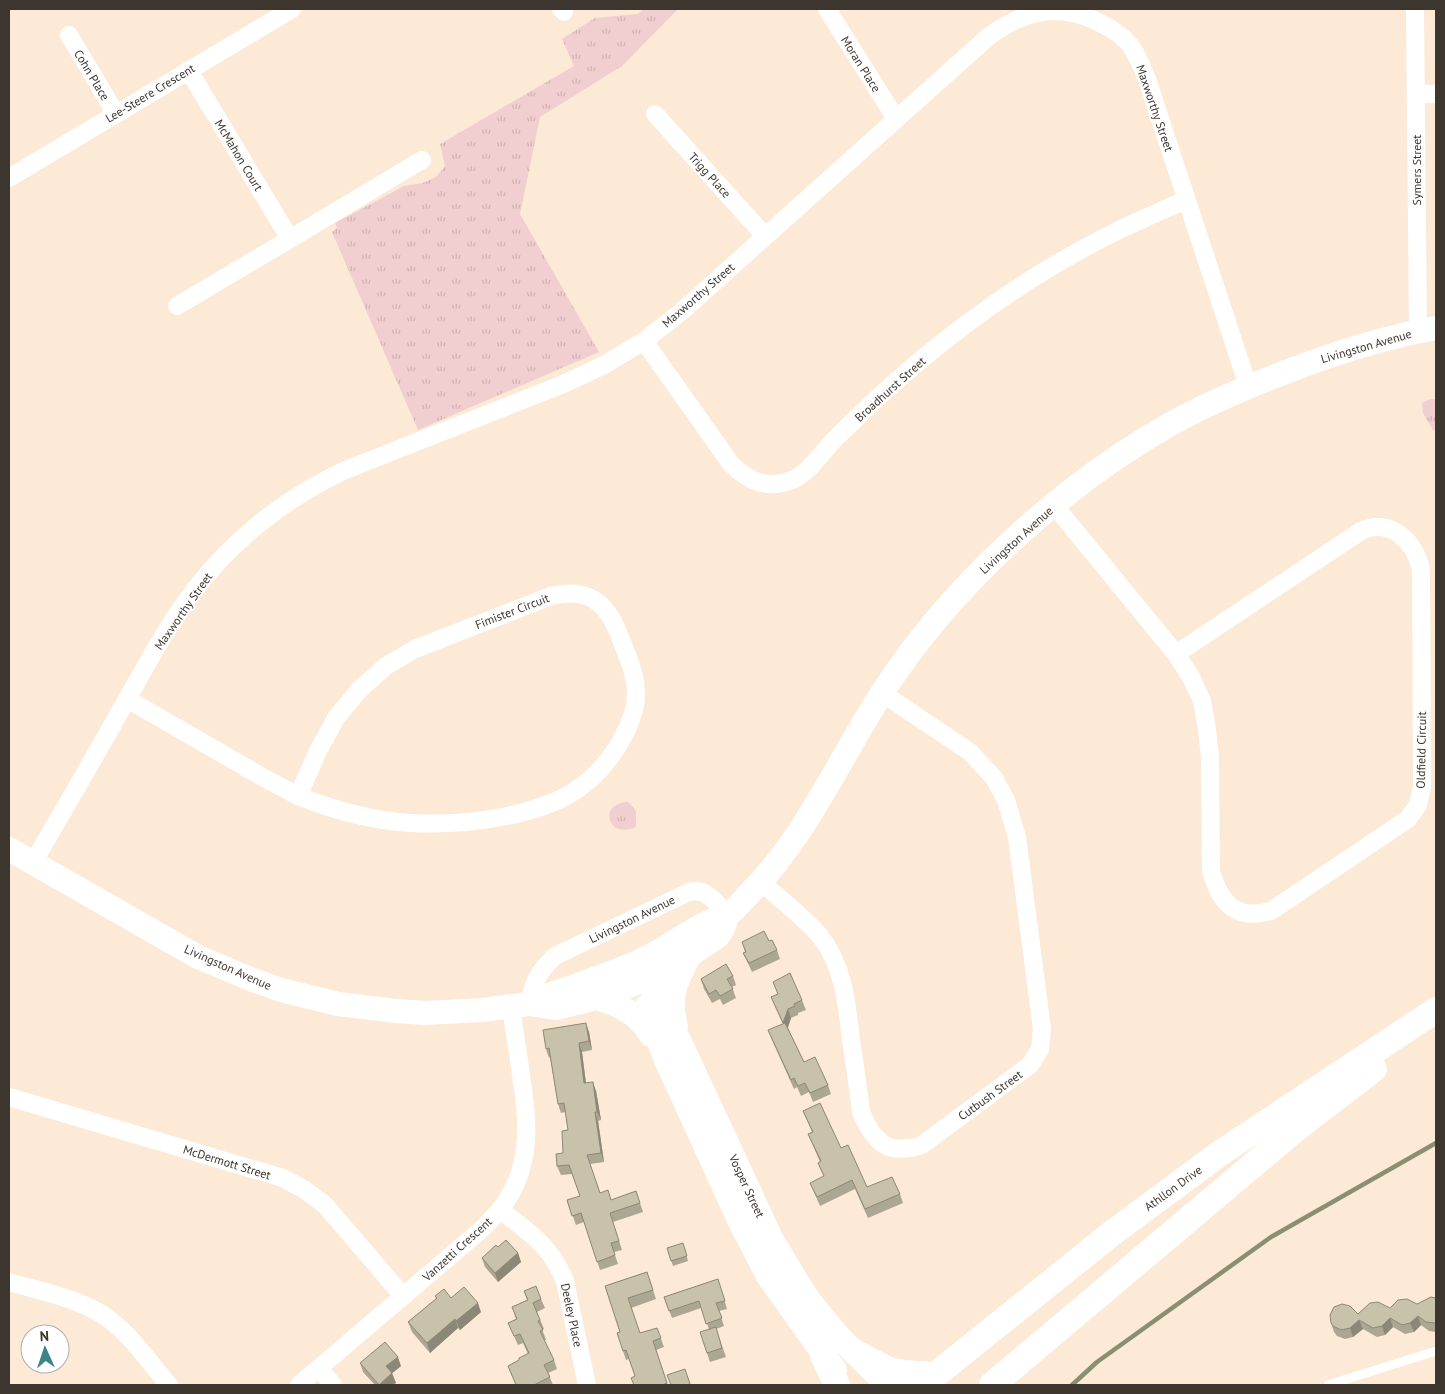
<svg xmlns="http://www.w3.org/2000/svg" width="1445" height="1394" font-family="'PT Sans',sans-serif">
	<defs>
		<pattern id="park-tufts" width="24" height="20" patternUnits="userSpaceOnUse" patternTransform="scale(1.25)"><rect width="24" height="20" fill="#f1cecf"/><path d="M3 7l-1-3M5 7V3M7 7l1-3M15 17l-1-3M17 17v-4M19 17l1-3" fill="none" stroke="#d0b2b2"/></pattern>
	</defs>
	<rect width="100%" height="100%" fill="#fce9d6"/>
	<!-- park -->
	<path fill="url(#park-tufts)" d="M643,9H678L622,66L540,117L520,214L599,352L418,430L332,232L337,228L335,223L404,186L423,183L436,177L445,166L440,144L574,66L562,39L595,18L638,14Z
		M1430,399H1436V430H1433L1423,413L1422,403Z
		M628,802L636,811V827C611,838 602,813 616,805C620,803 624,802 628,802Z"/>
	<g fill="none" stroke-linecap="round" stroke-linejoin="round">
		<!-- stream -->
		<path stroke="#899070" stroke-width="4.5" d="M1072,1385L1097,1362L1271,1237L1436,1143"/>
		<!-- lane -->
		<path stroke="#fff" stroke-width="9" d="M1328,1385L1436,1351"/>
		<!-- street -->
		<path stroke="#fff" stroke-width="18" d="M561,9L564,12
			M827,9L896,119
			M1415,9L1418,331
			M69,35L116,114
			M189,71L290,239L422,160
			M1416,94H1436
			M655,114L765,236
			M9,178L292,9
			M177,306L290,239
			M644,341L731,464C749,481 766,490 792,480C809,473 822,452 835,439C863,411 892,384 922,359C981,310 1048,265 1117,231C1140,220 1163,210 1186,200
			M1054,505L1176,654L1191,677L1202,701L1207,729L1210,757L1211,871C1220,903 1236,921 1271,911L1408,819L1418,805L1422,787L1421,570C1415,542 1391,517 1361,531L1176,654
			M127,699L266,779L298,796L318,751L336,718L359,690L386,666L415,649L551,596C588,587 607,602 620,637C627,655 636,674 636,694C636,710 630,724 623,737C613,756 599,773 582,786C542,817 461,826 411,823C372,821 334,810 298,796
			M33,863C63,811 93,760 122,708C145,668 167,625 196,588C235,538 285,499 343,471L561,385L604,365L644,341L681,312L988,37C1026,9 1060,2 1102,24C1112,29 1123,36 1130,45C1138,55 1142,68 1147,79L1248,386
			M761,882C781,900 803,916 820,936C844,966 847,1005 851,1041C855,1064 858,1088 861,1112C874,1143 888,1156 922,1145L1030,1065L1040,1049L1042,1029L1017,837L1006,800L994,778L970,752L882,693
			M529,1004C534,981 538,972 555,956L689,892C707,887 717,904 727,916
			M9,1097L283,1178L305,1190L325,1205L403,1296
			M500,1210C529,1232 551,1246 565,1281L587,1385
			M9,1282C39,1291 73,1297 100,1313C128,1330 148,1361 169,1385
			M319,1368L333,1385
			M299,1385L482,1229C491,1220 500,1211 507,1200C532,1161 528,1118 521,1075C518,1052 514,1029 511,1007"/>
		<!-- secondary -->
		<path stroke="#fff" stroke-width="24" d="M9,849L198,957L253,980L281,990L338,1004L396,1011L425,1013L482,1010L529,1004L557,1008L596,998L647,979L690,955L718,936L723,929L727,916
			M641,965L662,1011L680,1042L772,1240L798,1283L811,1303L841,1339L877,1375L890,1385
			M596,998C621,1005 637,1013 651,1035
			M529,1004L540,998C572,986 607,976 638,962C663,951 685,933 709,922C714,920 721,919 726,916C734,912 740,903 747,896C805,839 838,761 882,693C950,587 1060,487 1169,425C1208,403 1249,386 1291,370C1338,352 1386,337 1436,328
			M646,1007L666,1060L740,1222L768,1276L835,1370
			M676,1026C668,997 676,980 690,955"/>
		<!-- primary -->
		<path stroke="#fff" stroke-width="26" d="M856,1353L889,1370L904,1373L936,1375
			M823,1355L837,1385
			M923,1385L1111,1234L1219,1154L1436,1010
			M992,1385L1297,1128L1374,1069"/>
	</g>
	<!-- wall -->
	<path fill="#aca792" d="M769,941L777,950L780,959L752,972L743,953L745,952L742,942Z
		M733,976L736,985L732,987L736,998L723,1005L720,999L712,1003L704,989L701,979Z
		M773,982L802,1000L806,1010L798,1013V1015L791,1018L788,1028L804,1062L828,1085L831,1094L813,1102L809,1092L801,1096L797,1087L794,1089L772,1040L768,1030L783,1024L771,997L778,994Z
		M589,1032L592,1050L582,1052L586,1083L596,1091L601,1120L598,1121L604,1162L590,1164L600,1193L611,1200L636,1191L643,1212L613,1222L622,1250L614,1252L618,1264L600,1270L584,1222L576,1225L567,1200L580,1196L572,1174L561,1175L557,1166L563,1153L568,1130L565,1112L561,1113L558,1104L550,1057L549,1058L546,1049Z
		M803,1111L841,1148L867,1187L900,1194L903,1203L868,1218L855,1189L820,1206L810,1183L824,1177L818,1163L820,1162L808,1134L812,1132Z
		M683,1243L688,1261L673,1266L667,1248Z
		M498,1247L518,1253L521,1262L498,1282L485,1267L482,1258Z
		M647,1272L656,1299L631,1308L640,1333L657,1328L664,1347L656,1350L668,1385H634L635,1376L629,1359L626,1360L623,1351L620,1332L605,1286Z
		M718,1279L727,1309L719,1311L724,1326L716,1329L726,1357L710,1362L707,1353L709,1329L701,1308L672,1318L664,1297Z
		M524,1291L541,1299L545,1308L537,1312L544,1329H542L546,1340H544L554,1360L557,1369L548,1373L553,1385H516L508,1366L519,1360L528,1354L523,1343L518,1345L508,1323L516,1319L512,1307L527,1300Z
		M435,1296L451,1298L481,1312L460,1330L458,1328L430,1353L412,1332L408,1322L436,1299Z
		M1436,1298V1332L1429,1331L1421,1325L1414,1332L1405,1334L1393,1327L1385,1335L1377,1337L1363,1329L1353,1337L1345,1339L1337,1336L1334,1332L1331,1323L1358,1314L1390,1308L1417,1304Z
		M360,1363L401,1366L392,1373L396,1383L392,1385H375L363,1372Z"/>
	<!-- shaded-wall -->
	<path fill="#8c8877" d="M788,1009L791,1018L786,1032L783,1023Z
		M586,1023L589,1032L592,1050L589,1041Z
		M579,1043L582,1052L587,1092L584,1083Z
		M593,1082L596,1091L601,1120L597,1112Z
		M595,1112L598,1121L604,1162L601,1153Z
		M518,1253L521,1262L498,1282L495,1273Z
		M478,1303L481,1312L460,1330L456,1321Z
		M1418,1316L1421,1325L1414,1332L1410,1323Z
		M1390,1318L1393,1327L1385,1335L1382,1326Z
		M455,1319L458,1328L430,1353L427,1343Z
		M1359,1320L1363,1329L1353,1337L1350,1328Z
		M398,1357L401,1366L390,1375L386,1366Z
		M392,1373L396,1383L392,1385H379Z"/>
	<!-- building -->
	<path fill="#c8c2aa" stroke="#8c8877" d="M764,931L769,941L772,940L777,950L749,963L743,953L746,952L742,942Z
		M726,964L733,976L727,979L733,989L720,996L716,990L709,994L701,979Z
		M790,973L802,1000L794,1004L795,1006L788,1009L783,1023L771,997L778,994L773,982Z
		M586,1023L589,1041L579,1043L584,1083L593,1082L597,1112H595L601,1153L587,1155L600,1193L608,1190L611,1200L636,1191L640,1203L610,1213L619,1241L611,1243L615,1255L597,1262L581,1213L572,1216L567,1200L580,1196L569,1165L557,1166L556,1154L563,1153L562,1131L568,1130L564,1103L558,1104L549,1048L546,1049L543,1030Z
		M785,1023L804,1062L815,1057L828,1085L810,1093L805,1083L798,1086L794,1078L791,1080L768,1030Z
		M820,1103L841,1148L848,1145L867,1187L892,1177L900,1194L865,1209L852,1180L817,1197L810,1183L824,1176L818,1163L821,1161L808,1134L813,1132L803,1111Z
		M506,1240L518,1253L495,1273L482,1258L496,1245L498,1247Z
		M683,1243L687,1256L671,1261L667,1248Z
		M647,1272L653,1290L628,1298L640,1333L657,1328L661,1338L653,1341L667,1383L662,1385H634L631,1378L635,1376L626,1350L623,1351L617,1333L620,1332L605,1286Z
		M718,1279L725,1301L716,1303L722,1318L706,1324L699,1301L669,1311L664,1297Z
		M536,1286L541,1299L533,1303L540,1320L538,1321L543,1330L540,1331L554,1360L544,1365L550,1377L534,1385H516L508,1366L519,1360V1358L529,1353L520,1334L514,1336L508,1323L517,1319L512,1307L528,1300L524,1291Z
		M464,1287L478,1303L456,1321L455,1319L427,1343L408,1322L437,1298L435,1296L444,1289L451,1298Z
		M1431,1297L1436,1298V1322L1435,1323L1426,1322L1418,1316L1410,1323L1402,1325L1390,1318L1382,1326L1373,1328L1359,1320L1350,1328L1341,1330L1333,1326L1331,1323L1330,1315L1334,1307L1342,1304L1350,1306L1358,1314L1370,1303L1378,1302L1390,1308L1398,1300L1407,1299L1417,1304Z
		M716,1327L722,1348L707,1353L700,1332Z
		M385,1342L398,1357L386,1366L392,1373L379,1385L360,1363Z
		M685,1369L690,1384L686,1385H671L667,1375Z"/>
	<g text-anchor="middle" dominant-baseline="central" stroke-width="4" stroke-linejoin="round" paint-order="stroke">
		<!-- street labels -->
		<g font-size="12" fill="#3d362e" stroke="#fff">
			<text transform="translate(861 64) rotate(58)">Moran Place</text>
			<text transform="translate(92 75) rotate(59)">Cohn Place</text>
			<text transform="translate(150 93) rotate(-31)">Lee-Steere Crescent</text>
			<text transform="translate(1155 108) rotate(71)">Maxworthy Street</text>
			<text transform="translate(239 155) rotate(59)">McMahon Court</text>
			<text transform="translate(1416 170) rotate(-90)">Symers Street</text>
			<text transform="translate(710 175) rotate(48)">Trigg Place</text>
			<text transform="translate(698 295) rotate(-41)">Maxworthy Street</text>
			<text transform="translate(1366 346) rotate(-16)">Livingston Avenue</text>
			<text transform="translate(890 389) rotate(-42)">Broadhurst Street</text>
			<text transform="translate(1016 540) rotate(-42)">Livingston Avenue</text>
			<text transform="translate(183 611) rotate(-55)">Maxworthy Street</text>
			<text transform="translate(512 611) rotate(-21)">Fimister Circuit</text>
			<text transform="translate(1421 750) rotate(-89)">Oldfield Circuit</text>
			<text transform="translate(632 919) rotate(-26)">Livingston Avenue</text>
			<text transform="translate(228 967) rotate(24)">Livingston Avenue</text>
			<text transform="translate(990 1095) rotate(-36)">Cutbush Street</text>
			<text transform="translate(227 1162) rotate(17)">McDermott Street</text>
			<text transform="translate(747 1186) rotate(65)">Vosper Street</text>
			<text transform="translate(1173 1188) rotate(-36)">Athllon Drive</text>
			<text transform="translate(457 1249) rotate(-42)">Vanzetti Crescent</text>
			<text transform="translate(572 1315) rotate(78)">Deeley Place</text>
		</g>
	</g>
	<!-- border -->
	<rect width="1445" height="1394" fill="none" stroke="#3d362e" stroke-width="20"/>
	<!-- north arrow -->
	<g transform="translate(45 1349) rotate(357)"><circle r="24" fill="#ffffff" stroke="#b1afab"/>
	<path d="M0-4L9 19L0 12L-9 19Z" fill="#3b8487"/>
	<text y="-8" font-size="14" font-weight="bold" text-anchor="middle" fill="#3d362e">N</text>
	</g>
</svg>
